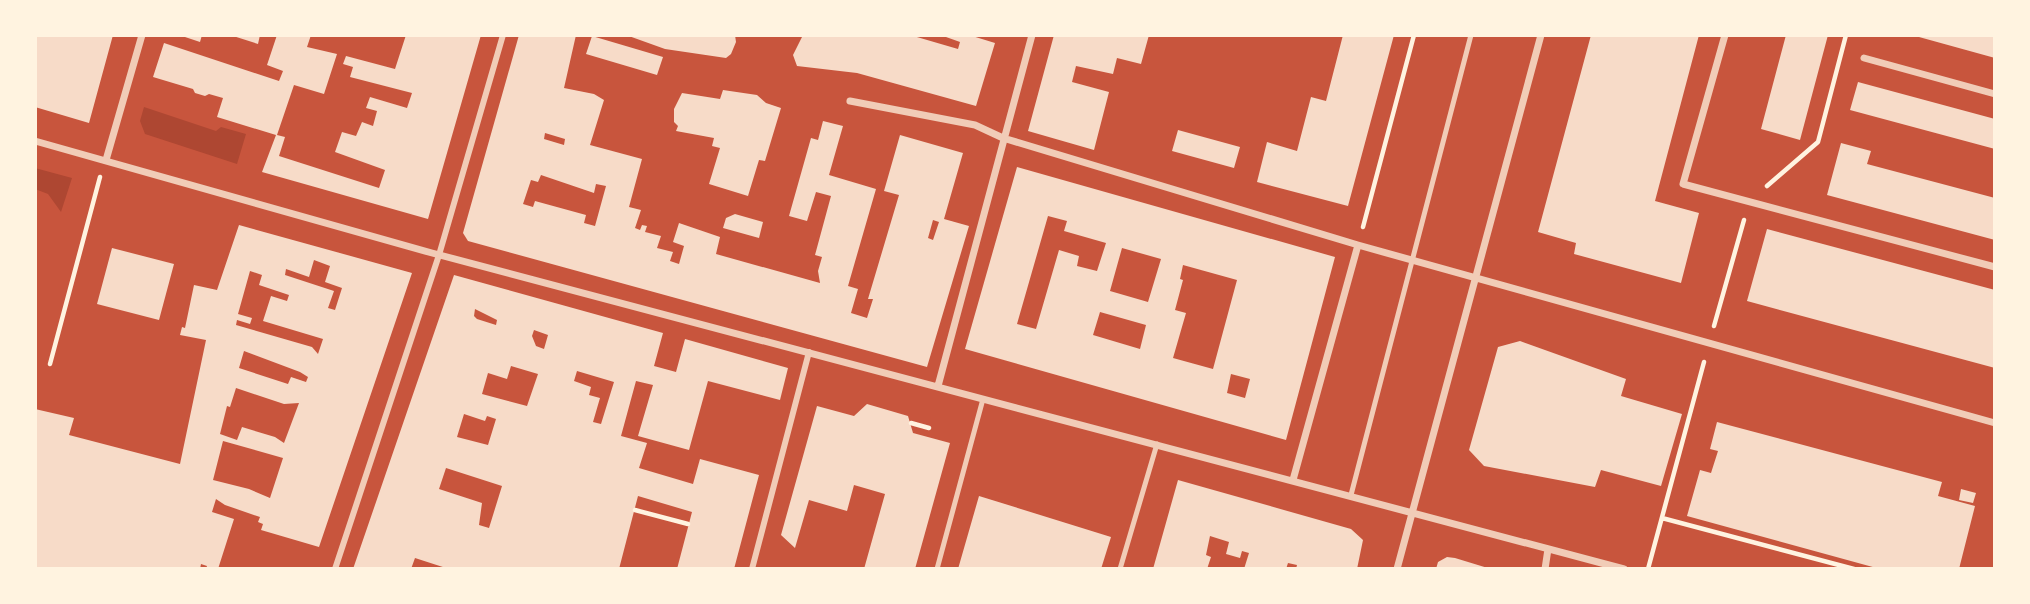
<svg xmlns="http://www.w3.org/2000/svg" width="2030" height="604" font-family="Signika,sans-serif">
	<rect width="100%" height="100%" fill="#c8553d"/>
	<!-- green -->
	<path fill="#ae4732" d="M144,107L216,131L221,127L246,134L237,164L145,134L140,121Z
		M35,168L72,178L61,212L48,194L35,189Z"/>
	<!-- building -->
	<path fill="#f7dbc8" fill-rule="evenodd" d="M35,35H113L89,123L35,107Z
		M179,35H202L200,42Z
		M230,35H260L258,44Z
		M277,35H311L307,47L337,54L324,94L294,85L277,135L285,137L279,156L379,188L385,170L335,152L342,132L356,136L362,122L373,126L377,111L366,108L370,97L407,108L412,93L350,77L353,67L343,64L346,56L395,69L406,35H481L428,219L262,172L276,135L217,117L223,98L209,94L205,96L195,93L193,89L153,77L164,43L279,81L283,71L267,65Z
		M519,35H576L564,88L594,94L604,100L590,145L642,159L629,207L641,210L635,228L640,230L642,225L647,226L645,232L661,236L657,248L673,252L670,261L679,264L684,246L673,242L679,223L720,237L716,254L820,283L818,271L822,257L815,255L831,196L816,192L807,221L789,216L811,138L818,140L823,121L843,126L829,175L876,189L848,286L858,289L851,313L867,318L873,299H868L899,195L884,191L900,135L963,153L944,219L969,226L927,367L468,241L463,233ZM545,133L565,139L564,145L544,139ZM541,175L594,193L596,184L606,186L595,226L584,223L586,215L535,201L533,207L523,204L531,180L538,182ZM933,220L939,222L933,240L928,238Z
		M626,35H735L736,42L731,54L726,58L665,49Z
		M803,35H910L958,49L960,42L946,37L947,35H969L995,43L976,106L857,73L797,66L793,55Z
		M1054,35H1149L1141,64L1117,58L1113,74L1076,66L1072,82L1109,92L1094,150L1028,131Z
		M1343,35H1394L1348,206L1257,182L1267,142L1297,151L1311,97L1326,101Z
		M1591,35H1699L1655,201L1699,213L1681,283L1574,254L1576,243L1538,232Z
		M1786,35H1828L1800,140L1761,129Z
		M1920,35H1995V58L1919,37Z
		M592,36L663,57L657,75L586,54Z
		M1858,82L1995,119V149L1850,110Z
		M723,90L757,95L766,103L781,108L765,161L759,160L748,196L709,184L720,148L712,146L714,138L676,131L678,126L674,122V109L682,93L720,99Z
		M1178,130L1240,147L1234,168L1172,151Z
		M1841,143L1871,151L1867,164L1995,198V240L1827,195Z
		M1017,167L1335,257L1286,440L965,349ZM1048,216L1067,221L1064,231L1106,243L1097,271L1077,266L1079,256L1059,250L1036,329L1017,324ZM1122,248L1161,259L1148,302L1110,291ZM1183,265L1237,280L1213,369L1173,358L1186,313L1175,310L1183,280L1180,279ZM1100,312L1146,325L1140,349L1093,335ZM1231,374L1250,379L1245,398L1227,393Z
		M735,214L763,222L759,238L723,228L726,218Z
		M239,225L412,273L319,547L261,530L263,524L258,522L260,517L225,505L216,499L212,512L234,519L218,569H206L207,566L201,564L200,569H35V409L74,418L69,435L180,464L206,340L180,335L182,327L185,328L194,285L217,290ZM314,260L330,266L325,282L342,288L335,310L328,308L334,291L285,275L286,269L309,277ZM250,271L262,275L259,285L289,295L287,301L271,296L263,321L323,339L318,354L312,347L236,325L237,320L250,324L252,318L238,314ZM244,351L300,372L308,377L306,382L291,377L288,384L239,368ZM236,388L284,404L299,403L284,443L275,437L242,427L237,440L220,434L227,406L230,407ZM223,441L283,458L270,498L249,489L213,480Z
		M1767,229L1995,290V368L1747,301Z
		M112,248L174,264L159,320L97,304Z
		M454,275L663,333L654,366L676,372L685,339L788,368L780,400L708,381L689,450L638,436L653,385L636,381L621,436L647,443L639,468L693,484L700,459L759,475L734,569H677L692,512L638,496L619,569H449L415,558L411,569H353ZM475,309L497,320L496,325L477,319L474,316ZM534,330L548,335L544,349L536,346L532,336ZM511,366L538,374L527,406L482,394L488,373L507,379ZM577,371L614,382L601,424L593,422L600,398L589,395L591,387L574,381ZM464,414L485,421L487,416L496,419L488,445L457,437ZM446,468L502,486L489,528L479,525L482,503L439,489Z
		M1520,341L1626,379L1621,396L1682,414L1661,486L1601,470L1595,487L1484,466L1469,450L1498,347Z
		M867,404L908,416L913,433L950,443L915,569H864L885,494L854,485L847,511L809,500L795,548L781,535L817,406L854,416Z
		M1717,422L1942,482L1938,496L1975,506L1959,569H1880L1687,516L1700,470L1711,473L1718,451L1710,449Z
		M1178,480L1351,529L1363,540L1357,569H1296L1297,565L1288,563L1286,569H1244L1249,553L1242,551L1240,558L1226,554L1229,542L1210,536L1206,555L1211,557L1207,569H1153Z
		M1961,489L1976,493L1973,503L1959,500Z
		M979,496L1111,537L1101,569H958Z
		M1447,557L1455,558L1491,569H1436L1438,562Z"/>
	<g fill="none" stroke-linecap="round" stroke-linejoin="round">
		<!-- path -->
		<path stroke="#fff3e0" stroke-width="4.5" d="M1767,186L1818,142L1846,35
			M1363,227L1414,35
			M1714,326L1744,220
			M50,364L100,177
			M911,423L929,428
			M635,510L688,524
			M1662,518L1854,569
			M1648,569L1704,362"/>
		<!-- service -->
		<path stroke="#f1ccb7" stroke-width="5" d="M1351,495L1471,35
			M937,569L983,399
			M1120,569L1157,444"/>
		<!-- pedestrian -->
		<path stroke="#f1ccb7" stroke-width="6" d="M335,569L439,255L503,35
			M752,569L809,352"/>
		<!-- minor -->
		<path stroke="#f1ccb7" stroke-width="7" d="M1725,35L1683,184L1995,267
			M1864,58L1995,94
			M850,101L975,125L1003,138L1358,245L1995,423
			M35,141L432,253L1624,569
			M106,160L142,35
			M938,386L1032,35
			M1293,480L1358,245
			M1397,569L1541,35
			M1545,569L1548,549"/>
	</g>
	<!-- border -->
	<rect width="2030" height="604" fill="none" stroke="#fff3e0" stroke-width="74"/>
</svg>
